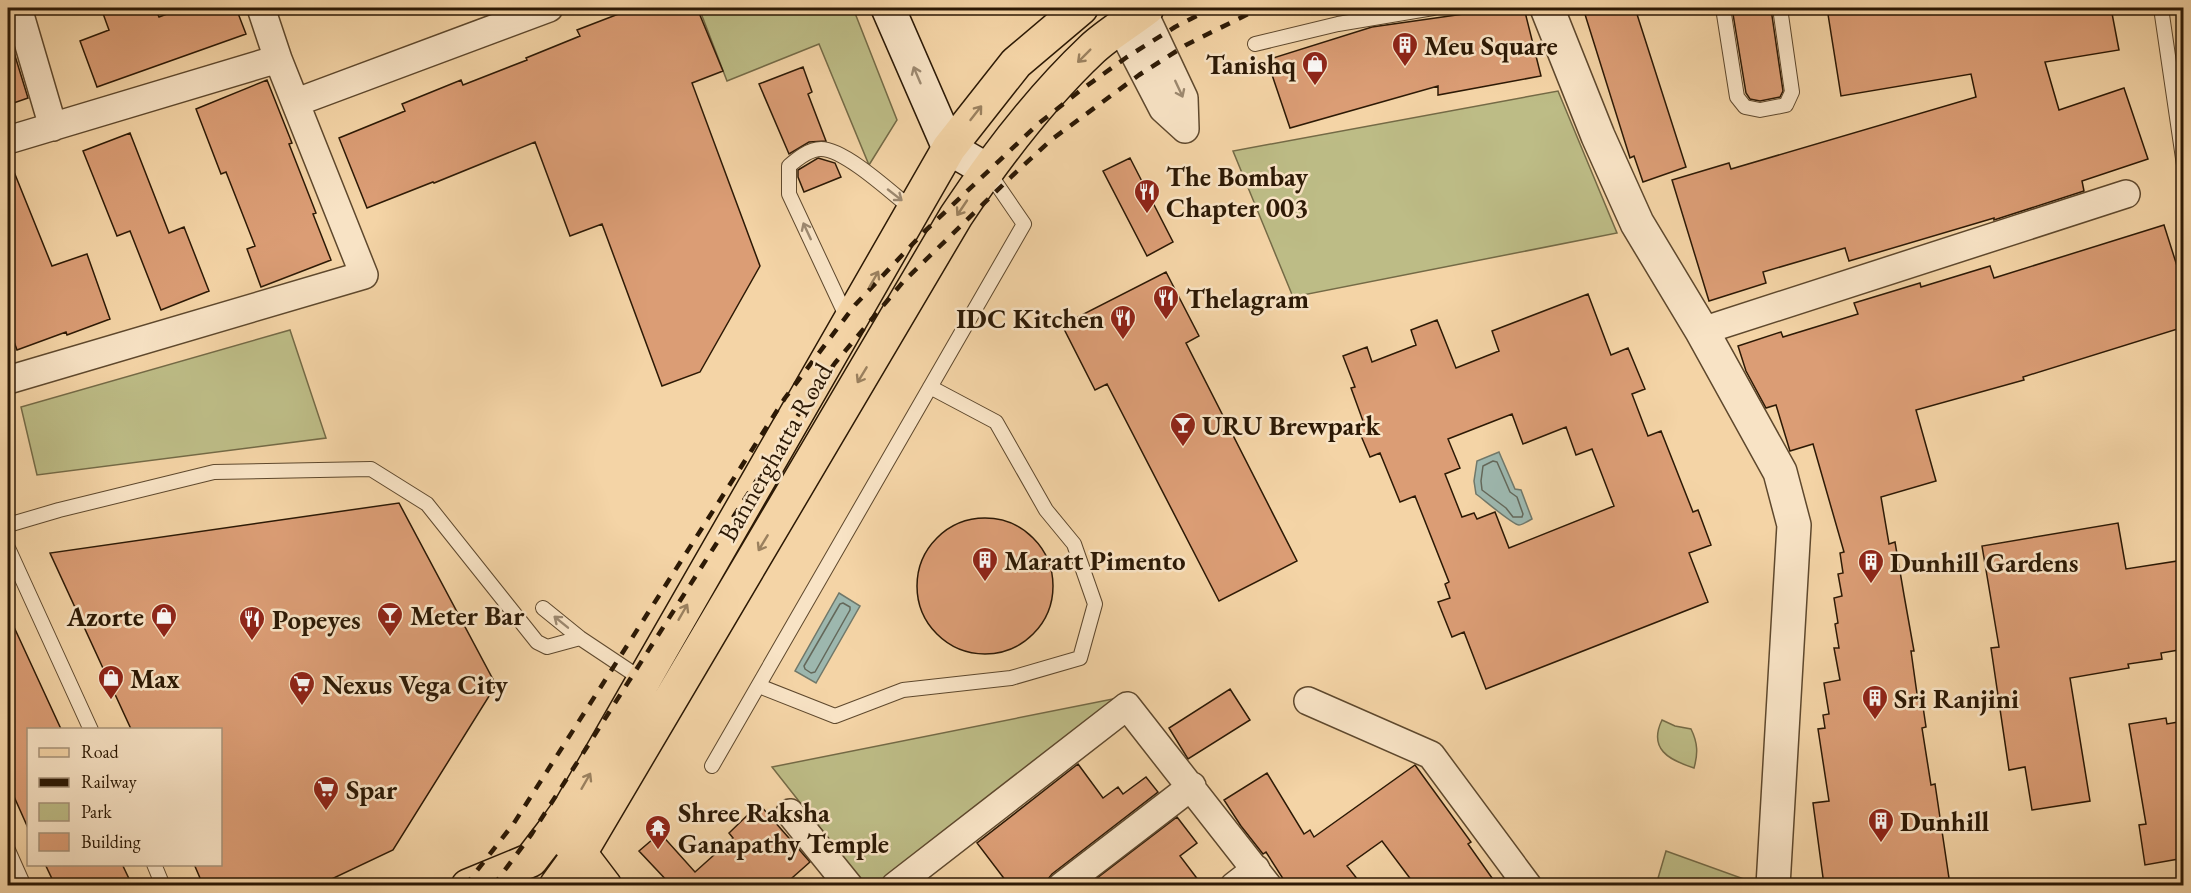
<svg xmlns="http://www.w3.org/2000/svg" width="2191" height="893" font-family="'EB Garamond',serif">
	<rect width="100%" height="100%" fill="#f4d4a6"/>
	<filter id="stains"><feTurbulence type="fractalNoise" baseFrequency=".00333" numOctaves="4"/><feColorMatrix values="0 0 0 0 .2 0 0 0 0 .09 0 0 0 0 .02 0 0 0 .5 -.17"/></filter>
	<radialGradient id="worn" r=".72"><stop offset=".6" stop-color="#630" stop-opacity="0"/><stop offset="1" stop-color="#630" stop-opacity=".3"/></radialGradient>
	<!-- green -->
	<path fill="#bdbc86" stroke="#746a46" stroke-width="1.5" d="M699,8H853L897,120L869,165L819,44L727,81Z
		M1558,91L1617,233L1293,297L1233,151Z
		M290,330L326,438L37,475L21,407Z
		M1128,696L878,885H865L772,767Z
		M1662,720L1675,726L1691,729C1698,743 1698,754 1694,768C1669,760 1648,749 1662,720Z
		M1666,851L1755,883V885H1656Z"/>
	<!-- water -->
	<path fill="#9db7ae" stroke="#70786a" stroke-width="1.5" d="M1499,452L1515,489L1521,490L1532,519C1528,521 1522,525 1519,525C1513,525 1483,499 1476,494L1474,481L1477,461Z
		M839,593L860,606L816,683L795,671Z"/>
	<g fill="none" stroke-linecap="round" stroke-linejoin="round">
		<!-- shore -->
		<path stroke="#64685a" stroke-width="1.5" d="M1493,461L1497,462L1510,492L1517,497L1523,514L1522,517H1513L1506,508L1482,490L1481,481L1483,466Z
			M843,603L850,607V610L815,672L811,673L805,669L804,666L840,604Z"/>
	</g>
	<!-- building -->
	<path fill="#db9d75" stroke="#2c1905" stroke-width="1.5" fill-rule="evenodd" d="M101,8H155L159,17L183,8H236L246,34L97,87L80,41L109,30Z
		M634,8H697L723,71L692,83L760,266L700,372L662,386L602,224L570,236L535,142L434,183L433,182L367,208L339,138L405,111L402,104L461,80L463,85L527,60L526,58L580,36L577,30Z
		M1506,8H1524L1541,76L1438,95V86L1290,128L1267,60L1372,27Z
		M1583,8H1635L1686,167L1643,182L1634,156L1630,158Z
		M1827,8H2111L2119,50L2045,62L2059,110L2124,88L2148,159L2082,181L2084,191L1994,220V218L1849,261L1845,248L1763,272L1766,283L1709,301L1672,180L1729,163L1731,169L1976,97L1971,74L1841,96Z
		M1771,9L1783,91L1780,97L1760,101L1750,99L1746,93L1733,14Z
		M8,33L28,98L8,105Z
		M803,67L812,92L808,94L826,141L809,142L789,154L759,84Z
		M267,80L292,143L289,144L316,213L313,214L331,260L261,287L247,249L255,246L226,172L221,174L196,109Z
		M130,133L169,233L184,227L209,291L161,310L130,231L117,236L83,151Z
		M8,157L52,266L87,254L110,319L67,335L66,332L17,350L8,325Z
		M818,158L835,163L841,177L804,192L798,177V170Z
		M1130,158L1173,242L1147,256L1103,171Z
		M2164,225L2184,288V327L2023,377L2024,380L1916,410L1936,481L1881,497L1889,544L1895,542L1904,595L1914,651H1911L1918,701L1922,700L1926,727L1922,728L1931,785L1935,784L1950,885H1824L1813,803L1829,801L1818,729L1825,728L1823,715L1829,714L1824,683L1840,680L1834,648H1839L1835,624L1838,623L1834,598L1842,596L1838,574L1843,573L1840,553L1844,552L1813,444L1790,451L1776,405L1766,408L1746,371L1738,346L1781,332L1783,337L1858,314L1854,303L1920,283L1921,287L1990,266L1994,278Z
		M1166,272L1199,336L1186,343L1297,561L1219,601L1107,384L1095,390L1062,325Z
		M1588,294L1611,355L1628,348L1645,389L1632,394L1648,436L1661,431L1693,512L1698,510L1711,545L1689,553L1708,602L1486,689L1464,632L1452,637L1438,602L1450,598L1445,584L1449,582L1415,496L1400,502L1380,453L1370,457L1356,424L1363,421L1351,388L1355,387L1343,356L1367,347L1372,362L1416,345L1411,330L1437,320L1456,368L1499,351L1492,331ZM1512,414L1523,444L1566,427L1576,455L1592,449L1614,506L1509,548L1495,512L1477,519L1474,513L1462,517L1445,474L1460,468L1448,439Z
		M399,503L496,685L393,850L319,885H203L194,864H220V729H131L50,553Z
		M917 586a68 68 0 1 1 136 0a68 68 0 1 1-136 0Z
		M2118,523L2126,569L2184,560V649L2161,653L2162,659L2128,664L2129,668L2070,678L2090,801L2032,810L2025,767L2009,770L1991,648L1999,647L1982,546Z
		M8,614L61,729H28V828L8,783Z
		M1230,689L1250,720L1188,759L1169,728Z
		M2166,718L2167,724L2184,721V858L2145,865L2139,825L2146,824L2129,724Z
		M1078,764L1103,798L1118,787L1123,794L1146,777L1158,792L1052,874L1048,879L1047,885H1009L977,843Z
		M1415,765L1471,842L1468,844L1497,885H1415L1382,841L1347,866L1362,885H1287L1266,852L1263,854L1241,826L1224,800L1267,773L1304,834L1310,830L1314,837Z
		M759,804L810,862L784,885H671L639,851L660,833L695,872L733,838L729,833Z
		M1177,817L1197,843L1180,856L1202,885H1088Z
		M45,864H122L132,885H55Z"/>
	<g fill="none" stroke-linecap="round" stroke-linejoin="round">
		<defs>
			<path id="service" d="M1723,8L1737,97L1745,107L1760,110L1786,105L1792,92L1780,8
				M2161,8L2184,165
				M1255,44L1338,24L1433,8
				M848,320L789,194V166C797,159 809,149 821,149C845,149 893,194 913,210
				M8,525L59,510L214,472L371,469L427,504L537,642L547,647L580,638
				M8,548L91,730
				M543,608L580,638L643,680
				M759,686L835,716L903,690L1011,678L1080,658L1095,604L1074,544L1046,510L996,422L930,387
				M712,766L1024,224L987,170
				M8,850L24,886
				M154,864L163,886"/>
			<path id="minor" d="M18,8L53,127
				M1143,11L1184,98L1185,129
				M1121,28L1163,109L1185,129
				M297,102L549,8
				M8,140L278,59
				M1702,331L2126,194
				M8,380L364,275L278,59L261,8
				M1308,701L1431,755L1528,886
				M790,813L849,886
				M895,886L1127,706L1268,886
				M1062,886L1192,786
				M1234,886L1256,869"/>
			<path id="tertiary" d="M1547,8L1598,136L1637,223L1702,331L1780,472L1794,525L1773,886"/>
			<path id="secondary" d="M888,8L949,148L987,170"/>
			<path id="primary" d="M554,830L572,805L949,148L1016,63L1081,8
				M580,853L956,216C996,156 1039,99 1092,49C1108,34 1129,22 1147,8"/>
			<path id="trunk" d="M468,886L531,860L554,830L580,853L605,886
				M556,886L580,853"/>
		</defs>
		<!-- service casing -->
		<use href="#service" stroke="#5e482d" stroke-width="16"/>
		<!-- minor casing -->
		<use href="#minor" stroke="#5e482d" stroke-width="30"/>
		<!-- tertiary casing -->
		<use href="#tertiary" stroke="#5e482d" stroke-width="36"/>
		<!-- secondary casing -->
		<use href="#secondary" stroke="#2c1905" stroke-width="36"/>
		<!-- primary casing -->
		<use href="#primary" stroke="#2c1905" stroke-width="36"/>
		<!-- trunk casing -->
		<use href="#trunk" stroke="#2c1905" stroke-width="36"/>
		<!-- service -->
		<use href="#service" stroke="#f8e3c5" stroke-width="14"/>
		<!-- minor -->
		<use href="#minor" stroke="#f8e3c5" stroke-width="27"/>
		<!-- tertiary -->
		<use href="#tertiary" stroke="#f8e3c5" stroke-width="33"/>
		<!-- secondary -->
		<use href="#secondary" stroke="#f8e3c5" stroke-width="33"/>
		<!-- primary -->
		<use href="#primary" stroke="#f4d4a6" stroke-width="33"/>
		<!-- trunk -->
		<use href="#trunk" stroke="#f4d4a6" stroke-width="33"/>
		<!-- rail -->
		<path stroke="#2c1905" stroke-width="4.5" stroke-dasharray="10 10" stroke-linecap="butt" d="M465,886L514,823L785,398L855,305L924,232L1038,124L1081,90L1127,57L1175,27L1212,8
			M493,886L531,835L802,409L835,363L903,282L1012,176L1051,140L1139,75L1186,45L1260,8"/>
	</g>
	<!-- one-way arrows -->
	<defs><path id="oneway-shaft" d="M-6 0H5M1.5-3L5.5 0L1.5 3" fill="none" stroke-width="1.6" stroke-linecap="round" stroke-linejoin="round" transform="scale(1.5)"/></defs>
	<g stroke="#9a805e">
		<use href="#oneway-shaft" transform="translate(1084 56) rotate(135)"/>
		<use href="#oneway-shaft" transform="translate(976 113) rotate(-52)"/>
		<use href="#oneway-shaft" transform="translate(962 208) rotate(124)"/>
		<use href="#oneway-shaft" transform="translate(874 279) rotate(-60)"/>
		<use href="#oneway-shaft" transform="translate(862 375) rotate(121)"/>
		<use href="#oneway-shaft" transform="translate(763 543) rotate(121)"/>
		<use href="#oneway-shaft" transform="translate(683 612) rotate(-60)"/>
		<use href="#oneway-shaft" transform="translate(586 781) rotate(-60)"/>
	</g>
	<g stroke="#9c886f">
		<use href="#oneway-shaft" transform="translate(917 75) rotate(-113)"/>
		<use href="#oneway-shaft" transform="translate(1179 89) rotate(65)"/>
		<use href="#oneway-shaft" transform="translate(895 195) rotate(38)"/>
		<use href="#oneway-shaft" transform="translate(807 231) rotate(-115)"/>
		<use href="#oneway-shaft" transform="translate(561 622) rotate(-141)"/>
	</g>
	<!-- icons -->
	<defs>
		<symbol id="building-pin" viewBox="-11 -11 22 30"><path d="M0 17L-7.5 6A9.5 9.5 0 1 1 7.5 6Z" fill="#8f2418" stroke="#f8e3c5"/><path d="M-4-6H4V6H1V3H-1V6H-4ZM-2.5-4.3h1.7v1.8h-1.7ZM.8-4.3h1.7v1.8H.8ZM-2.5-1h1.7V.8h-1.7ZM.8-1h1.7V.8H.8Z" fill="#fff"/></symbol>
		<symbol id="shop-pin" viewBox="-11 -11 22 30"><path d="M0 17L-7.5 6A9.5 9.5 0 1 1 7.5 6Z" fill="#8f2418" stroke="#f8e3c5"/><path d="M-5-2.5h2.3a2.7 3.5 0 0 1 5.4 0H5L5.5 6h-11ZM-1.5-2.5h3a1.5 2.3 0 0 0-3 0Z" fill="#fff"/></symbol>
		<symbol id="restaurant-pin" viewBox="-11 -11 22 30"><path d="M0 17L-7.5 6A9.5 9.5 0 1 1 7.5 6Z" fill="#8f2418" stroke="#f8e3c5"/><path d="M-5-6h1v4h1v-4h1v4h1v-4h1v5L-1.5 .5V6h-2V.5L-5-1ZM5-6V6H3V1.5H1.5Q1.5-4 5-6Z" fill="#fff"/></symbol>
		<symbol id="bar-pin" viewBox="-11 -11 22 30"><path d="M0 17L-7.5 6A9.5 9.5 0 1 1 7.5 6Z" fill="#8f2418" stroke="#f8e3c5"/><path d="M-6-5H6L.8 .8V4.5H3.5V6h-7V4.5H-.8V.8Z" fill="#fff"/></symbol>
		<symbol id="supermarket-pin" viewBox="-11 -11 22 30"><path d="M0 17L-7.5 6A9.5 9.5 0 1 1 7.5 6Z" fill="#8f2418" stroke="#f8e3c5"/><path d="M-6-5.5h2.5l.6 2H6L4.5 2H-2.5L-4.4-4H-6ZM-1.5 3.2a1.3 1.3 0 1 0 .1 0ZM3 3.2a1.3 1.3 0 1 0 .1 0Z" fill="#fff"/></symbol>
		<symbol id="temple-pin" viewBox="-11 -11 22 30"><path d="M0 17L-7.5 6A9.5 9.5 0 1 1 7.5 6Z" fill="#8f2418" stroke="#f8e3c5"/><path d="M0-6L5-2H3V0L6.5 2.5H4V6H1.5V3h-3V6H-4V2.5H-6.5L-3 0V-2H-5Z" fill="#fff"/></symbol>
	</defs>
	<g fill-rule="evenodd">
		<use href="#building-pin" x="1390" y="30" width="30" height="40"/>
		<use href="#shop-pin" x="1300" y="49" width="30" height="40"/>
		<use href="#restaurant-pin" x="1132" y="177" width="30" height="40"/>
		<use href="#restaurant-pin" x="1151" y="283" width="30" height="40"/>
		<use href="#restaurant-pin" x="1108" y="303" width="30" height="40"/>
		<use href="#bar-pin" x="1168" y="410" width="30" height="40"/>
		<use href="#building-pin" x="970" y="545" width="30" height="40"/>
		<use href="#building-pin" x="1856" y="547" width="30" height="40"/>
		<use href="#bar-pin" x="375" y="600" width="30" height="40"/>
		<use href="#shop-pin" x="149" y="601" width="30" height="40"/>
		<use href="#restaurant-pin" x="237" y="604" width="30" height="40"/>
		<use href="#shop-pin" x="96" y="663" width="30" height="40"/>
		<use href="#supermarket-pin" x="287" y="669" width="30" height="40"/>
		<use href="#building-pin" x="1860" y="683" width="30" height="40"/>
		<use href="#supermarket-pin" x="311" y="774" width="30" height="40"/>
		<use href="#building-pin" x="1866" y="806" width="30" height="40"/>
		<use href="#temple-pin" x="643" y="813" width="30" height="40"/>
	</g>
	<g text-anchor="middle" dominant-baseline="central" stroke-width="5" stroke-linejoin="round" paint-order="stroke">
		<!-- poi labels -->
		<g font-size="27" font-weight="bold" fill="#2c1905" stroke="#f8e3c5" text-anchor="start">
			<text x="1424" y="45">Meu Square</text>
			<text x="1296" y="64" text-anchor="end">Tanishq</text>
			<text x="1166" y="176">The Bombay<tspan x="1166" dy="31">Chapter 003</tspan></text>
			<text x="1186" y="298">Thelagram</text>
			<text x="1104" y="318" text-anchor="end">IDC Kitchen</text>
			<text x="1202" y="425">URU Brewpark</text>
			<text x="1004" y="560">Maratt Pimento</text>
			<text x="1890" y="562">Dunhill Gardens</text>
			<text x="410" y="615">Meter Bar</text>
			<text x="144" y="616" text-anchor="end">Azorte</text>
			<text x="272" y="619">Popeyes</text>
			<text x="130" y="678">Max</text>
			<text x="322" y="684">Nexus Vega City</text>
			<text x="1894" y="698">Sri Ranjini</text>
			<text x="346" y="789">Spar</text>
			<text x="678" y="812">Shree Raksha<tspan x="678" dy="31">Ganapathy Temple</tspan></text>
			<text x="1900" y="821">Dunhill</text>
		</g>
		<!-- street labels -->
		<g font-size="27" fill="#2c1905" stroke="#f8e3c5">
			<text transform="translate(775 452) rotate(-60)">Bannerghatta Road</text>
		</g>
	</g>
	<!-- margin -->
	<rect width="2191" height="893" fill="none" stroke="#f4d4a6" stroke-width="30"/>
	<rect x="9" y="9" width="2173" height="875" fill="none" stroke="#2c1905" stroke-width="3"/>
	<rect x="15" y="15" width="2161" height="863" fill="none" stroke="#2c1905" stroke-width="1.5"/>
	<!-- legend -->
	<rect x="27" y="728" width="195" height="138" fill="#f8e3c5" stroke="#a69278" stroke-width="1.5"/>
	<rect x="39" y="748" width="30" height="9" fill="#f4d4a6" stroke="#a69278" stroke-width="1.5"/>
	<text x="81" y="758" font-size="18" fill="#2c1905">Road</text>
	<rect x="39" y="778" width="30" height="9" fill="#2c1905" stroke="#a69278" stroke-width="1.5"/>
	<text x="81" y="788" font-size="18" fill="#2c1905">Railway</text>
	<rect x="39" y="803" width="30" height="18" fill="#bdbc86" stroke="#a69278" stroke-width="1.5"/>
	<text x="81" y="818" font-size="18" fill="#2c1905">Park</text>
	<rect x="39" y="833" width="30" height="18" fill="#db9d75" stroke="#a69278" stroke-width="1.5"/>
	<text x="81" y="848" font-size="18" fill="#2c1905">Building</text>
	<rect width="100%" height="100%" filter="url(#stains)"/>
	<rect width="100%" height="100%" fill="url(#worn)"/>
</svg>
